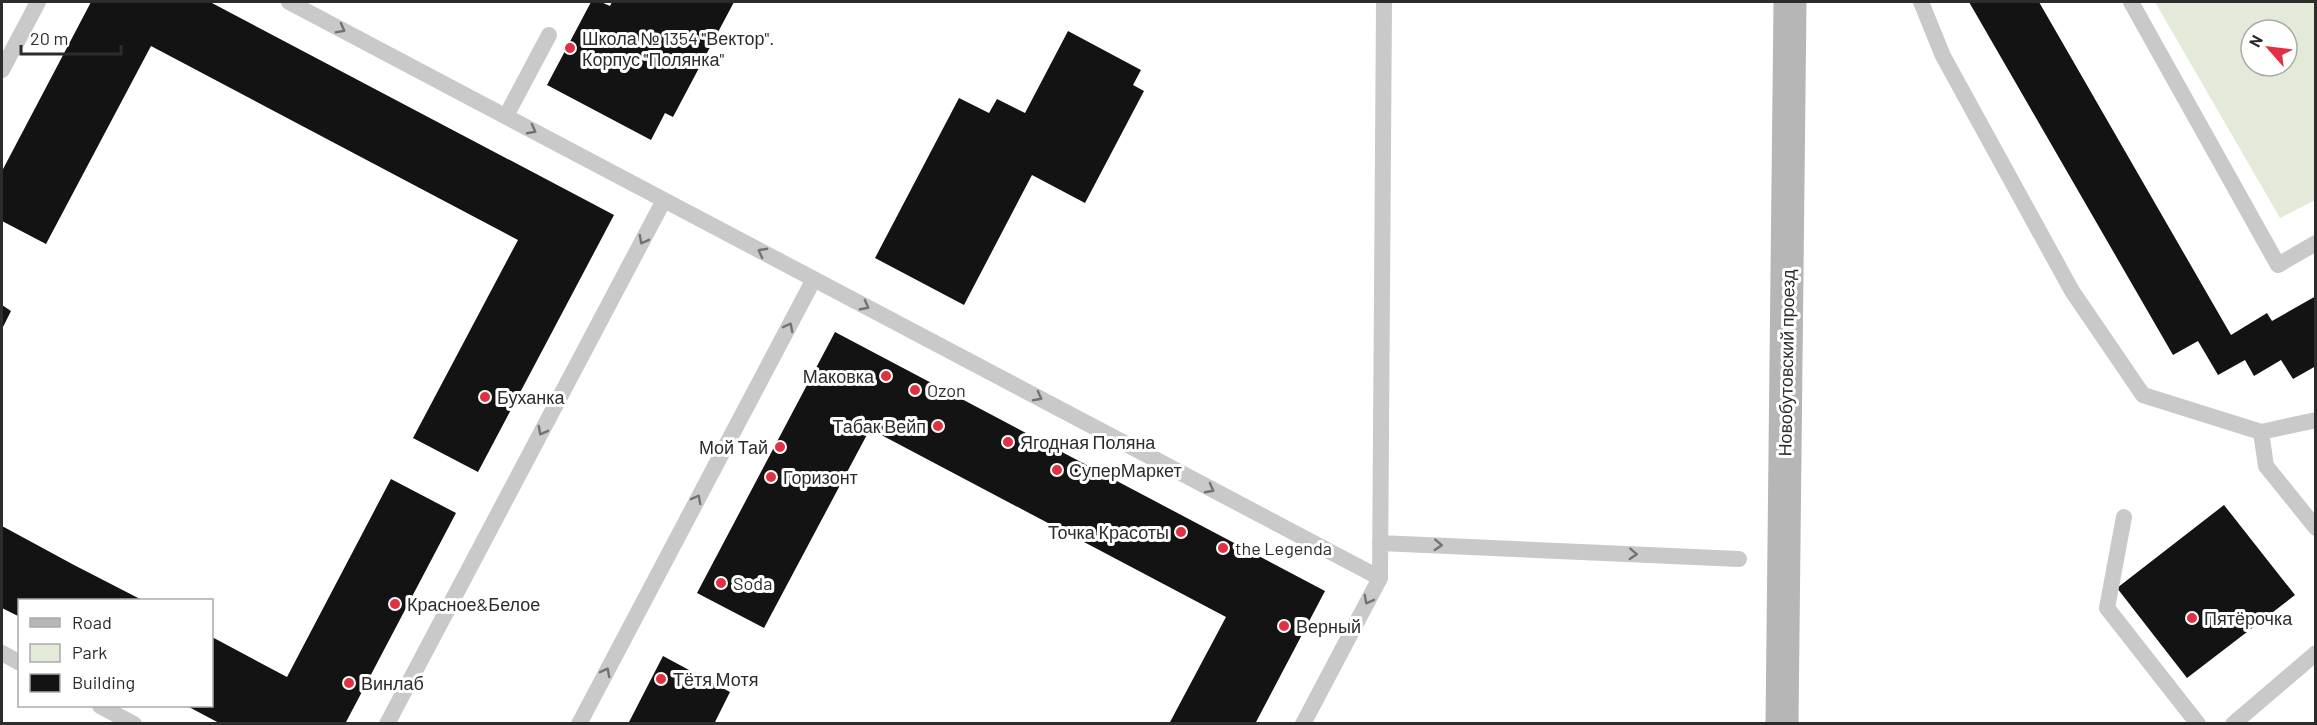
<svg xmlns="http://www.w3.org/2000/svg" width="2317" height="725" font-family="Barlow,sans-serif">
	<rect width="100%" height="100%" fill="#fff"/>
	<!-- green -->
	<path fill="#e3eada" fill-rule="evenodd" d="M2155,2H2315V200L2280,218ZM2251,30H2287V66H2251Z"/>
	<!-- building -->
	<path fill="#131313" d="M91,2H210L614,215L478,472L413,438L518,240L151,46L46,244L2,221V171Z
		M591,2H601L610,6L612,2H734L673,117L665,113L651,140L547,85Z
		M1969,2H2039L2231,335L2267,313L2272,321L2316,296V366L2293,379L2281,360L2254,376L2245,360L2218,375L2198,341L2173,355Z
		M1068,31L1141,70L1133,85L1144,91L1085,203L1032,175L964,305L875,258L959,98L989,113L997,99L1025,113Z
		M2,305L11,311L2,329Z
		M835,332L1325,591L1255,724H1169L1226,617L870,429L764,628L697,593Z
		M391,479L456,513L345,724H221L187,706H212V637L287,677Z
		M2224,505L2295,595L2187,678L2117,588Z
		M2,526L74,565L142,600H20V617L2,608Z
		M663,656L730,692L714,724H628Z"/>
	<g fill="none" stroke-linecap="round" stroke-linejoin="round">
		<!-- lane -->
		<path stroke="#c9c9c9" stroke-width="16" d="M289,2L664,200L387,724
			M1921,2L1943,56L2072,291L2143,395L2261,432L2316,420
			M2131,2L2278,265L2316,243
			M2,70L38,2
			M506,116L549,35
			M664,200L1380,578L1303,724
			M2261,432L2266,466L2316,528
			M2124,517L2107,608L2198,724
			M1380,543L1739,559
			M1380,578L1384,2
			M2,653L20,663
			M100,706L134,724
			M579,724L814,279
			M2233,724L2316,653"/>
		<!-- secondary -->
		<path stroke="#b6b6b6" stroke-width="33" d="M1782,724L1790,2"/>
	</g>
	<!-- one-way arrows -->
	<defs><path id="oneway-chevron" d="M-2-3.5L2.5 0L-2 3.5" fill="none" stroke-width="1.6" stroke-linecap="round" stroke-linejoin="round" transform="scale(1.5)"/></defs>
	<g stroke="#737373">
		<use href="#oneway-chevron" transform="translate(341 29) rotate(28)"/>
		<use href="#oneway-chevron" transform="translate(532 130) rotate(28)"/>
		<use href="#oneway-chevron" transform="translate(643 240) rotate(118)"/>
		<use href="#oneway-chevron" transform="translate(762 252) rotate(-152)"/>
		<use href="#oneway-chevron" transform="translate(865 306) rotate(28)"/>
		<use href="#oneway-chevron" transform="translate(789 327) rotate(-62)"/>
		<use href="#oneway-chevron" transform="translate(1038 397) rotate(28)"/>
		<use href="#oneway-chevron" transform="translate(542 431) rotate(118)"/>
		<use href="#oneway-chevron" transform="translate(1210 489) rotate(28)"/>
		<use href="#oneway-chevron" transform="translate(697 499) rotate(-62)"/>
		<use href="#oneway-chevron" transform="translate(1438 545) rotate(3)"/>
		<use href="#oneway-chevron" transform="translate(1633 554) rotate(3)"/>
		<use href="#oneway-chevron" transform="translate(1368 600) rotate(118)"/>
		<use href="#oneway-chevron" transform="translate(606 672) rotate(-62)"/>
	</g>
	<!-- markers -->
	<g fill="#e03142" stroke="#fff" stroke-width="2">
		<circle cx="570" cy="48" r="6"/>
		<circle cx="886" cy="376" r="6"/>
		<circle cx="915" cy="390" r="6"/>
		<circle cx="485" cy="397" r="6"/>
		<circle cx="938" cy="426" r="6"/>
		<circle cx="1008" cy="442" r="6"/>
		<circle cx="780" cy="447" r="6"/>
		<circle cx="1057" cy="470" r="6"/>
		<circle cx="771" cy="477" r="6"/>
		<circle cx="1181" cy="532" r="6"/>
		<circle cx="1223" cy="548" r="6"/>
		<circle cx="721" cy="583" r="6"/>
		<circle cx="395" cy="604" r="6"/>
		<circle cx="2192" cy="618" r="6"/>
		<circle cx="1284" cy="626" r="6"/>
		<circle cx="661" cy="679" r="6"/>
		<circle cx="349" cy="683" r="6"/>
	</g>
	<g text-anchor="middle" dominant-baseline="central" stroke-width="6" stroke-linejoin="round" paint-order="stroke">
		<!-- poi labels -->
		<g font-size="18" fill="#2c2c2c" stroke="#fff" text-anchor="start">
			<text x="582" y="38">Школа № 1354 "Вектор".<tspan x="582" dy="21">Корпус "Полянка"</tspan></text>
			<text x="874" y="376" text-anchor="end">Маковка</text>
			<text x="927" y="390">Ozon</text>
			<text x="497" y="397">Буханка</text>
			<text x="926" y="426" text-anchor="end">Табак Вейп</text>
			<text x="1020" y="442">Ягодная Поляна</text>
			<text x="768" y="447" text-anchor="end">Мой Тай</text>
			<text x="1069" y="470">СуперМаркет</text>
			<text x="783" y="477">Горизонт</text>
			<text x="1169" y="532" text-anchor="end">Точка Красоты</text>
			<text x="1235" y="548">the Legenda</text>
			<text x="733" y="583">Soda</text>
			<text x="407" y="604">Красное&amp;Белое</text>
			<text x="2204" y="618">Пятёрочка</text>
			<text x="1296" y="626">Верный</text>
			<text x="673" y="679">Тётя Мотя</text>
			<text x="361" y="683">Винлаб</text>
		</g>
		<!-- street labels -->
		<g font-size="18" fill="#2c2c2c" stroke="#fff">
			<text transform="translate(1786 363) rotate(-89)">Новобутовский проезд</text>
		</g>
	</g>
	<!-- border -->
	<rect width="2317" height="725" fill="none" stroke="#2c2c2c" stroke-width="6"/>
	<!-- legend -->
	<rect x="18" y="599" width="195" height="108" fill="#ffffff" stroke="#ababab" stroke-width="1.5"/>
	<rect x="30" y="618" width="30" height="9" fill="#b6b6b6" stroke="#ababab" stroke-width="1.5"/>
	<text x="72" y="629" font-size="18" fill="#2c2c2c">Road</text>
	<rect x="30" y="644" width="30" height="18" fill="#e3eada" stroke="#ababab" stroke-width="1.5"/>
	<text x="72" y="659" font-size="18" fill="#2c2c2c">Park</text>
	<rect x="30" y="674" width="30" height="18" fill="#131313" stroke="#ababab" stroke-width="1.5"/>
	<text x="72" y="689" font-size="18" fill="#2c2c2c">Building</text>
	<!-- north arrow -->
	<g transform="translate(2269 48) rotate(298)"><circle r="28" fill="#ffffff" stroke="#ababab" stroke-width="1.5"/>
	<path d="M0-4.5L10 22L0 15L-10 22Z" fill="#e03142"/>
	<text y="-9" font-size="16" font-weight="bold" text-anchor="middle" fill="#2c2c2c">N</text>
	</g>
	<!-- scale -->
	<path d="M21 45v9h100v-9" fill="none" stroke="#2c2c2c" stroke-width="3"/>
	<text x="30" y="45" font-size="18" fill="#2c2c2c" stroke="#ffffff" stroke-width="4.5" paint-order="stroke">20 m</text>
</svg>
